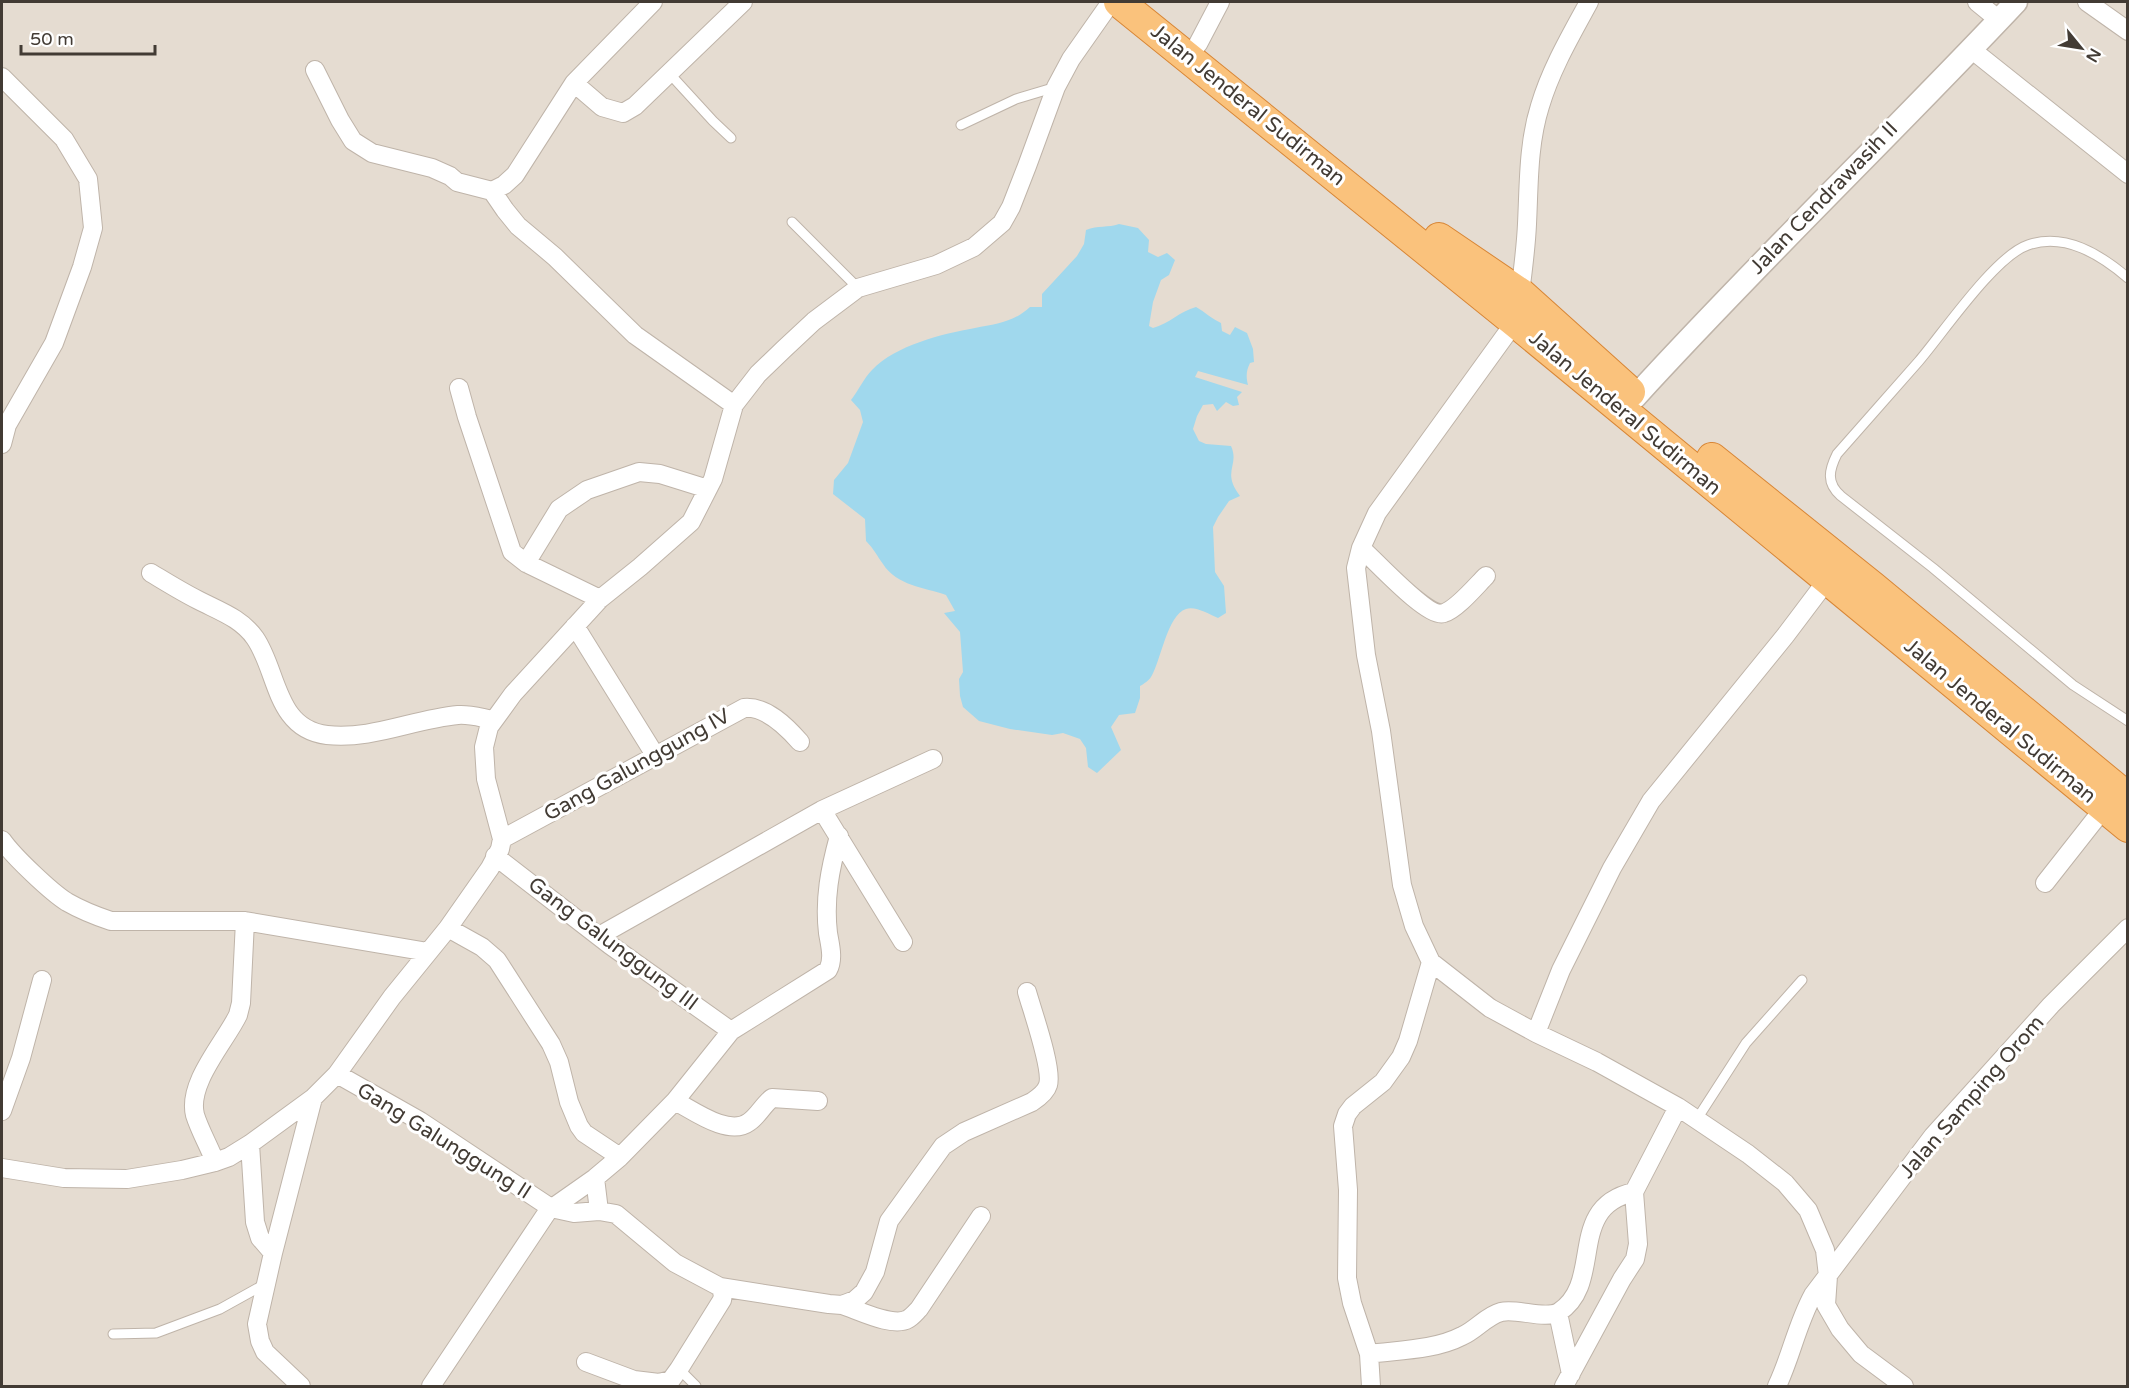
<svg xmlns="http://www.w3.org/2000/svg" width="2129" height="1388" font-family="'Varela Round',sans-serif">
	<rect width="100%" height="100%" fill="#f1ebe3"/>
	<!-- residential -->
	<path fill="#e5dcd1" d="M2,2H2127V1386H2Z"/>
	<!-- water -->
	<path fill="#a0d8ed" d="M1119,224L1138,228L1149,240L1148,252L1158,257L1167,253L1175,260L1169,275L1161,280L1153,302L1149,326L1153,328C1169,324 1180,311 1196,307C1205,312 1212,319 1221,323L1222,331L1230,335L1235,327L1247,333L1253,349L1254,362L1250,363C1246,371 1246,377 1248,385L1198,371L1195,377L1242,392L1237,397L1239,405L1233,406L1226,402L1217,411L1213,404L1203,405L1197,416L1193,429L1199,441L1206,444L1231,446C1240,466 1221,471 1240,496L1229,501L1218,517L1213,527L1215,572L1224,586L1226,613L1218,618C1208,614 1196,606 1186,609C1167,615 1161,661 1151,677C1149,680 1144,684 1140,686V698L1135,713L1119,715L1111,727L1121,750L1097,773L1088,767L1086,748L1080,739L1063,733L1052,735L1010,729L979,721L963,707L960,696L959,679L963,672L960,632L944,613L955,611L946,595C924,587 897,586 883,564C877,556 874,549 866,541L865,519L833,494L834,480L848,463L863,422L860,410L851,400C858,391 864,378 872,370C896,345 942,334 975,328C996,324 1014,322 1030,307H1042V294L1077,256L1084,244L1086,230C1098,225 1108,228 1119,224Z"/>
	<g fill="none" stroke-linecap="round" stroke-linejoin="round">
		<defs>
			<path id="service" d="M669,73L713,121L731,138
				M961,125L1016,99L1056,87
				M792,222L858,288
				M2128,278C2101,255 2065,232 2028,245C1995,256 1943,333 1919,361C1892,392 1864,423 1837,454C1829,470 1826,483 1841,496L1933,568L2073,685L2128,721
				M1697,1119L1746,1043L1802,980
				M113,1334L156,1333L220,1309L265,1284
				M679,1369L696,1386"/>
			<path id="minor" d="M1977,2L1999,20
				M2087,2L2128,31
				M1198,44L1220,2
				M1971,49L2128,174
				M315,70L340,120L353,141L372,153L432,168L450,176L457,182L492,191L504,185L515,175L574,83L653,2
				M2,77L64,139L88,179L93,228L82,267L54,343L7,425L2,444
				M574,83L602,107L623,113L635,106L743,2
				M492,191L505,210L518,226L555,257L635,335L734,405
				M1520,293C1523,270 1526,247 1527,224C1529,184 1528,144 1540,106C1551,69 1571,35 1589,2
				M1515,322L1377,513L1361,548L1356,568L1366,655L1381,731L1402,885L1414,926L1431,962L1490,1008L1536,1033L1597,1062L1678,1107L1748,1154L1785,1183L1808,1210L1825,1250L1828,1276L1826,1305L1840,1329L1861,1354L1904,1386
				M459,388L467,417L512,552L526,563L600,599
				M1361,548C1375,560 1428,619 1444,613C1457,609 1476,586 1486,576
				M526,563L559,509L587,490L639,472L660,474L708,489
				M151,573C166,582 182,592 198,600C219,611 241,618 255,638C278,671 275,729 327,735C372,740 414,719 458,715C470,714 482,718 494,720
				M575,626L655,755
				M822,810L903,942
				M502,839L744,708C766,706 786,726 800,742
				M2,840C13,856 51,892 67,902C81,910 96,916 111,921H245L428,952
				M495,856L610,945L731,1031
				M2045,883L2104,808
				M448,928L482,947L497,960L551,1044L559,1062L569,1102L579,1126L584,1133L620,1157
				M599,936L822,810L933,759
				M1536,1033L1561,970L1612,868L1651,801L1785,636L1828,579
				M337,1074L420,1121L551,1208L574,1213L599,1211
				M675,1101C694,1111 729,1137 749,1122C758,1116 763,1105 772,1098L818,1101
				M2,1111L21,1058L42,980
				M250,1144L255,1222L260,1238L273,1253
				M215,1162C209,1146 200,1131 195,1115C187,1083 225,1042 238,1015L241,1003L245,921
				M2,1168L64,1178L127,1179L182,1170L215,1162L229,1157L250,1144L313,1098L337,1074L392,997L448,928L490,868L500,849L502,839L486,779L484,747L489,727L500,712L513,694L600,599L640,567L691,522L713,479L734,405L758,374L784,349L814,321L858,288L936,265L974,247L1002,223L1011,207L1027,166L1056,87L1071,59L1111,2
				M720,1287L829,1304L842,1305L855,1300L864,1292L875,1272L889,1221L943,1146L964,1132L1032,1102C1038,1098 1046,1092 1048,1085C1053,1069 1032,1010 1027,992
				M842,1305C858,1310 893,1328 908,1319C912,1317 916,1312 919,1309L981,1216
				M1558,1313L1571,1374
				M1369,1354C1399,1350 1435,1350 1462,1336C1476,1330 1486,1316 1501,1312C1517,1308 1545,1320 1559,1312C1605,1282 1565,1207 1634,1192
				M586,1362L634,1380L659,1383L671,1380L679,1369L722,1300L723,1294L720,1287L675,1263L616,1214L599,1211L595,1178
				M301,1386L265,1352L260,1341L257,1324L273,1253L313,1098
				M431,1386L548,1211L595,1178L620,1157L675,1101L731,1031L828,970C834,959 830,945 828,933C824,899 830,869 839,836
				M1371,1386L1369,1354L1352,1303L1347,1278L1348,1190L1343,1126L1347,1114L1353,1106L1383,1082L1401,1057L1408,1041L1431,962
				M1564,1386L1622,1279L1635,1259L1638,1244L1634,1192L1678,1107
				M1777,1386C1791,1357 1797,1324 1813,1295L1933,1136L2051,1005L2128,928"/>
			<path id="tertiary" d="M1635,397C1759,261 1891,135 2016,2"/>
			<path id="trunk" d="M1119,2L1515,322L2128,827
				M1439,238L1520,293L1630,392
				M1712,458L1873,587L2128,798"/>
		</defs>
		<!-- service casing -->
		<use href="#service" stroke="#bfb4a9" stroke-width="11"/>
		<!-- minor casing -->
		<use href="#minor" stroke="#bfb4a9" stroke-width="20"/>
		<!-- tertiary casing -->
		<use href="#tertiary" stroke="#bfb4a9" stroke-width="25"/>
		<!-- trunk casing -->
		<use href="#trunk" stroke="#d88636" stroke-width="32"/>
		<!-- service -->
		<use href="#service" stroke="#fff" stroke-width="9"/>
		<!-- minor -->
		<use href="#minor" stroke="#fff" stroke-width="18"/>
		<!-- tertiary -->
		<use href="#tertiary" stroke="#fff" stroke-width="22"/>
		<!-- trunk -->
		<use href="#trunk" stroke="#fac27c" stroke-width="30"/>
	</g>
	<g text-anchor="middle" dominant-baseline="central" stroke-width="6" stroke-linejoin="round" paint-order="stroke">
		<!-- street labels -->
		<g font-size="21" fill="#423b34" stroke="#fff">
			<text transform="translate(1248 105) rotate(39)">Jalan Jenderal Sudirman</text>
			<text transform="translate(1824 198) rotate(-46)">Jalan Cendrawasih II</text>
			<text transform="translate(1625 413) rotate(40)">Jalan Jenderal Sudirman</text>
			<text transform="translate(2000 721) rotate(40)">Jalan Jenderal Sudirman</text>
			<text transform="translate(637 765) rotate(-29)">Gang Galunggung IV</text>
			<text transform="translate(613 944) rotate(37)">Gang Galunggung III</text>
			<text transform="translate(1972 1097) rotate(-49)">Jalan Samping Orom</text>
			<text transform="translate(444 1141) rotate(32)">Gang Galunggung II</text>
		</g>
	</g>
	<!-- border -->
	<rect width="2129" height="1388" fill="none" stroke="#423b34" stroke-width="6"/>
	<!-- north arrow -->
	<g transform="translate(2081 48) rotate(120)" stroke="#ffffff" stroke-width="4.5" paint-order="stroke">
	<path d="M0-4.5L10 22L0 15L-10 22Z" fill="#423b34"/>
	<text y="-9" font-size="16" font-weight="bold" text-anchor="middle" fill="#423b34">N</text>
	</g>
	<!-- scale -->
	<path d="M21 45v9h134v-9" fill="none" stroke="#423b34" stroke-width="3"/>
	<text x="30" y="45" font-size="18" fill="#423b34" stroke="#ffffff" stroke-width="4.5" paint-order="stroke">50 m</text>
</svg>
